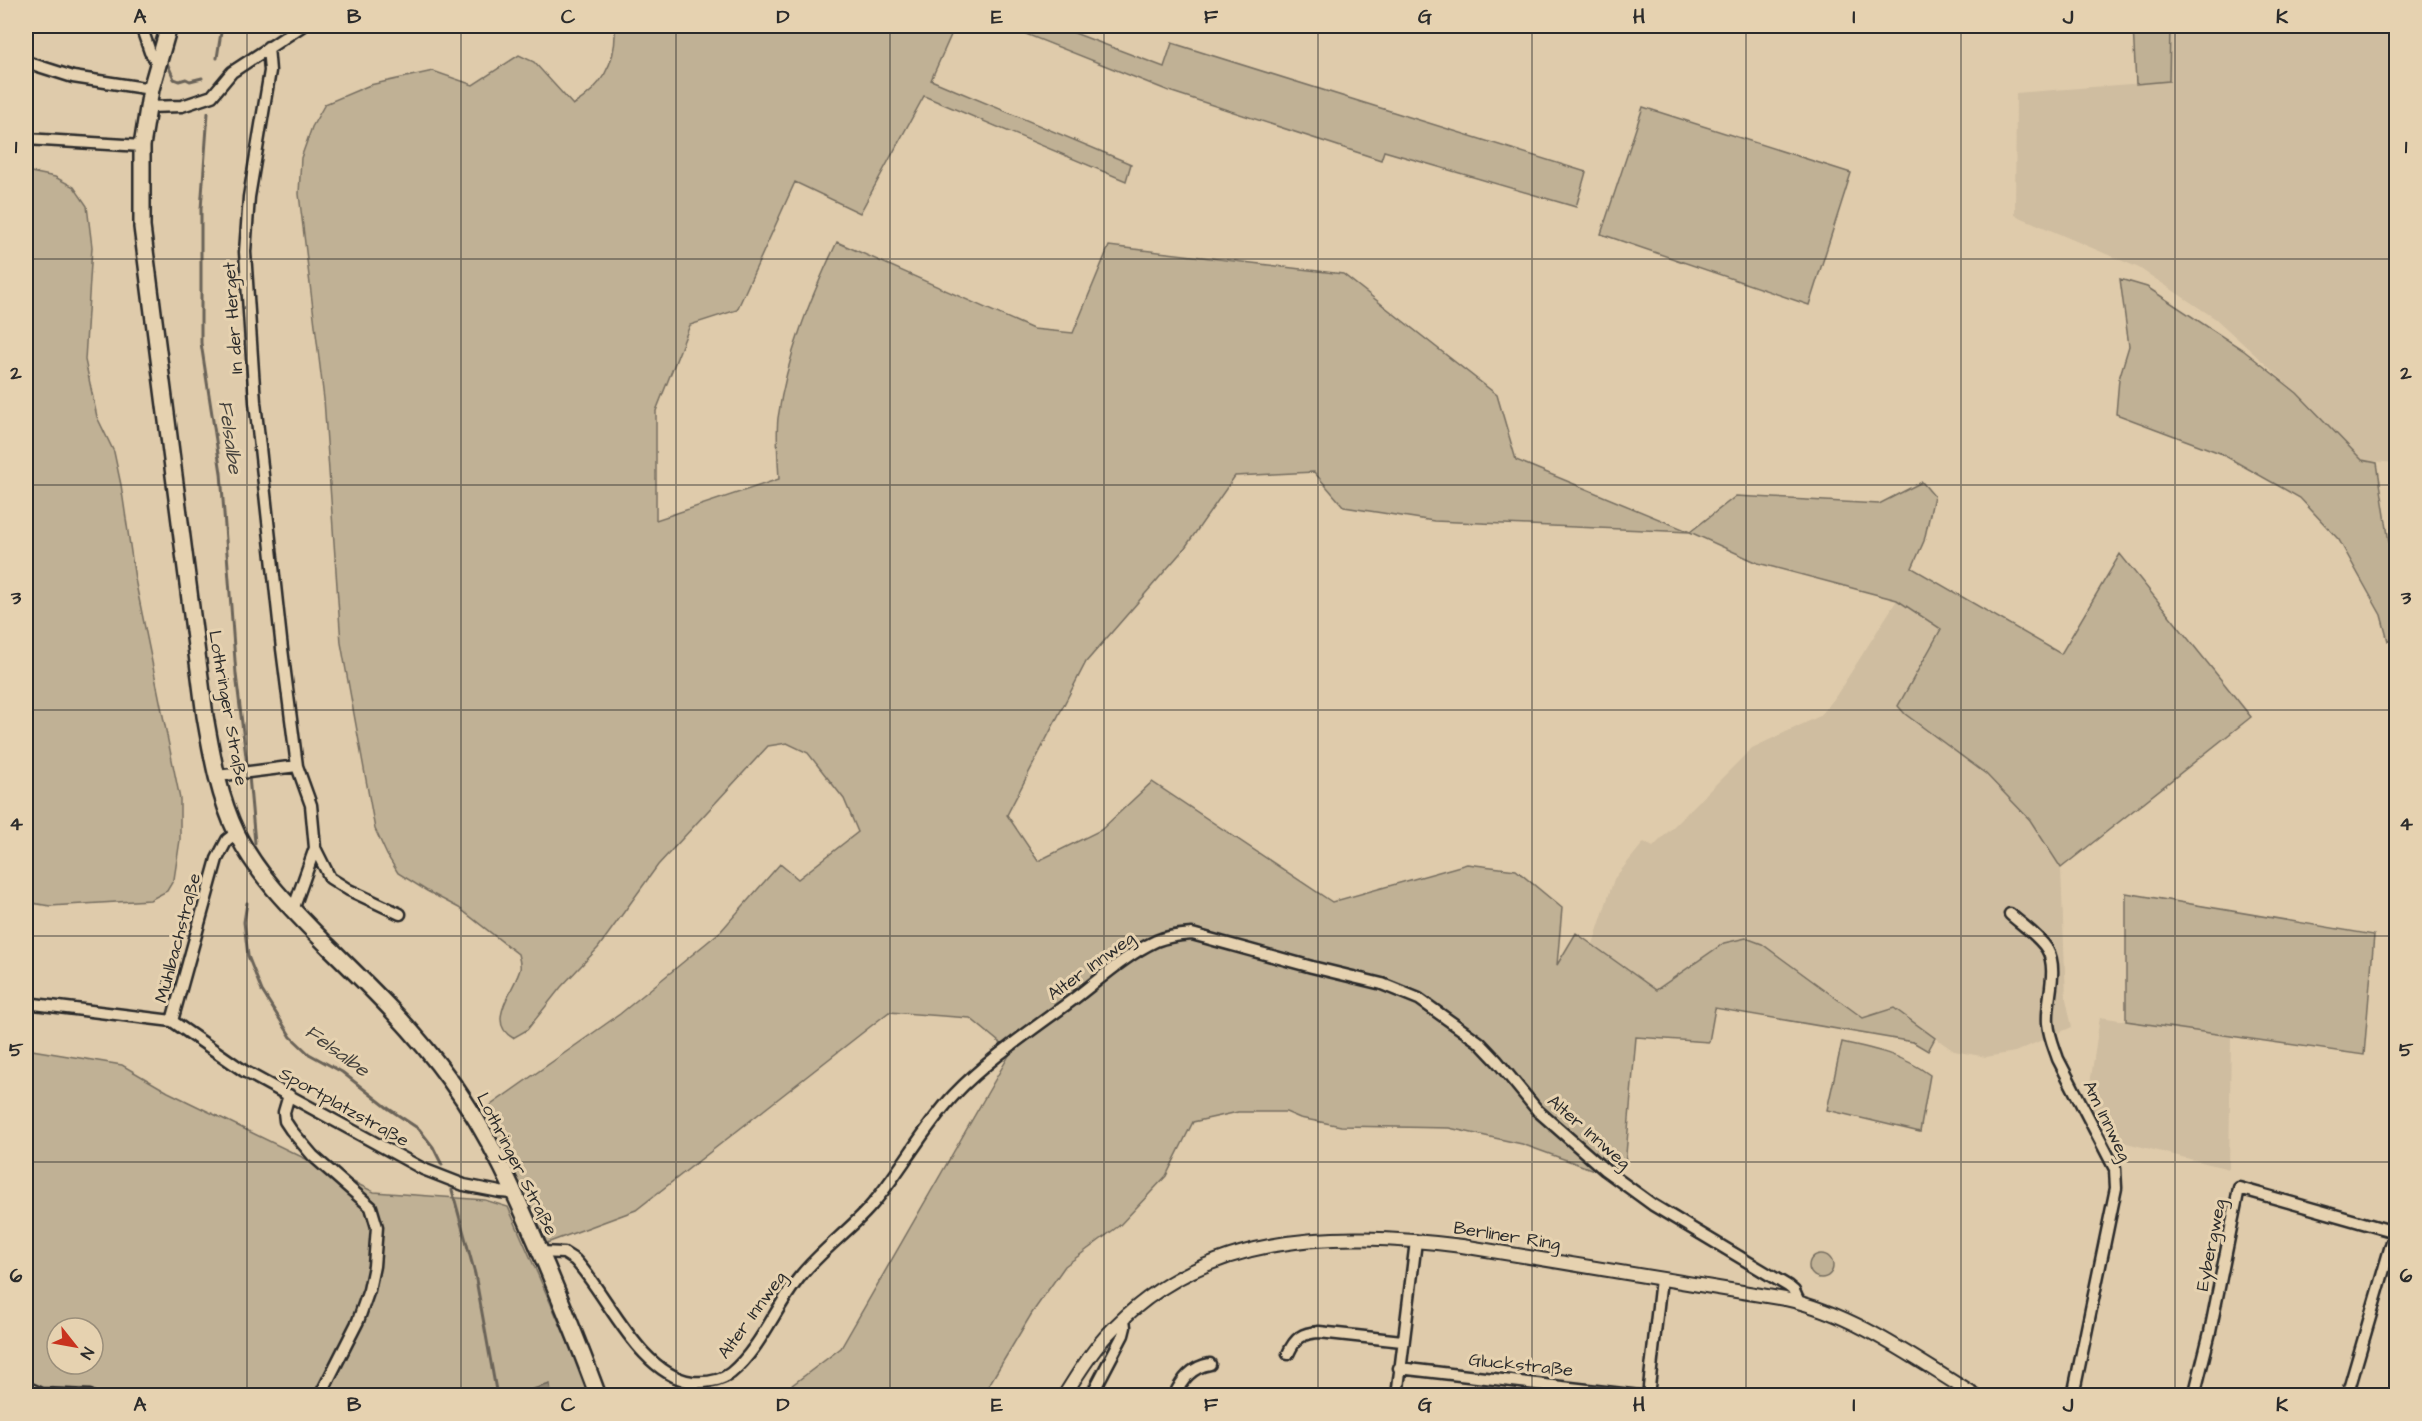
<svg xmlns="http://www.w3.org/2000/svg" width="2422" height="1421" font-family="'Architects Daughter',sans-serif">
	<rect width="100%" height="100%" fill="#dfcbab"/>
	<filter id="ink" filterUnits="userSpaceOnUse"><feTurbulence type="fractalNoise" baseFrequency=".0167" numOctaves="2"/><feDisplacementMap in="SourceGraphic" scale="12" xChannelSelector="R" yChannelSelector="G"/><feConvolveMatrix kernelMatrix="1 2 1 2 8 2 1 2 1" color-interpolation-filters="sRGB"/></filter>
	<g filter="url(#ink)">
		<!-- built -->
		<path fill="#cfbda0" d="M2170,26H2396V463L2362,460L2297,393L2216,319L2139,268L2015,215L2016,93L2169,81Z
			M1897,600L1941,629L1905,714L1986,774L2030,820L2061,868L2066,999L2072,1027L2015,1052L1986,1057L1954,1051L1894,1009L1864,1018L1763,944L1746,938L1724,943L1656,990L1593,944L1614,879L1644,842L1653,847L1752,748L1820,716L1834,699Z
			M2100,1017L2231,1037L2229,1169L2103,1137L2088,1098Z"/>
		<!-- green -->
		<path fill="#c0b195" stroke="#766e60" stroke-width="1.5" fill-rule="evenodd" d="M615,26H955L931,80L1131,164L1126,181L924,96L860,213L795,182L737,310L690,325L656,411V520L779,479C778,459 776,438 778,418C787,355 810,299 837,242L1033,329L1073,333L1109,246L1343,274L1497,395L1516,460L1690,532L1736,496L1879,504L1922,482L1934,496L1924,541L1912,568L2061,654L2120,554L2251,717L2061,868L2030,820L1986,774L1905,714L1898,706L1941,629L1897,600L1758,563L1690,532L1434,521L1344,507L1314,472L1235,476L1184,549L1086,662L1007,815L1038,861L1101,830L1152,782L1332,902L1467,864L1516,870L1562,908L1557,965L1576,933L1656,990L1724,943L1746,938L1762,944L1863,1018L1894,1008L1935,1038L1928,1051L1913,1042L1715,1008L1709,1042L1636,1037L1625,1166L1619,1174L1594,1170L1522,1144L1449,1128L1341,1126L1300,1118L1286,1112H1238L1193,1122L1166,1176L1120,1225L1065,1266L1032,1313L983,1395H779L841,1348L1011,1052L970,1018L889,1012L636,1210L544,1244L481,1112L620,1014L721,931L780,864L798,879L858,832L844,799L808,753L787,743L768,746L658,865L598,948L561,987L527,1030L513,1038C484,1022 516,988 520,969C521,965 519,958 518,954L459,908L427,891L398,873L387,855L375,829L341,643L324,399L299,194L301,158L312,127L325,104L370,85L433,71L473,85L519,55L534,62L573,105C603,87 617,61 615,26Z
			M1006,26H1056L1164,67L1172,43L1586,172L1576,207L1384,151L1381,160L1169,91Z
			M2133,26H2170L2169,81L2136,84Z
			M1643,107L1851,173L1809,305L1601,234Z
			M26,171L55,177L74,187L87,206L92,247L85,360L97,417L114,452L121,485L135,579L180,799V840L174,879L167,891L150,900L50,906L26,902Z
			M2120,279L2147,287L2243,350L2297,393L2362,460L2377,463L2396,588V638L2388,641L2381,615L2339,540L2300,498L2220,453L2116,414L2119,379L2129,346Z
			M2126,893L2374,935L2364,1055L2126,1021Z
			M1842,1042C1875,1049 1903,1055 1930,1075L1920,1132L1827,1110Z
			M26,1049L122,1065L168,1092L374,1192L485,1200L508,1207L577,1363L589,1395H26ZM57,1328H93V1364H57Z
			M1809 1266a12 12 0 1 1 24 0a12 12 0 1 1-24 0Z"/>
		<!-- water -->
		<path fill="#958a77" stroke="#6b6459" stroke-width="1.5" d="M550,1384L551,1395H513Z"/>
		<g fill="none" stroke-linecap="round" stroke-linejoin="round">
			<!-- stream -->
			<path stroke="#6b6459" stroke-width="3" d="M154,26L155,31
				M217,58L222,26
				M168,65L174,79L179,81L186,79L190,81L202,78
				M208,113L201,209V343L221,473L236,674L247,765
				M249,776L255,843
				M247,903L244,922L248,956L262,991L291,1037L309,1054L342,1072L389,1109L419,1129L433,1147L442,1165
				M452,1190L475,1274L497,1396"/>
			<defs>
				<path id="minor" d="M141,26L150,52L158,63
					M268,47L270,71L249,197L245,252L255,402L282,649L297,766L311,805L315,848L293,910
					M26,62L73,77L151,89
					M148,107L182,106L212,96L232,72L302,26
					M26,139L142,146
					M217,776L297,766
					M315,848L330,878L349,890L400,914
					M2010,914C2022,925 2038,935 2047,949C2059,970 2046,1000 2048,1023C2049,1036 2054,1047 2058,1059L2115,1169L2116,1188L2073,1396
					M26,1003L172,1021L244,1071L423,1169L464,1185L500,1192L514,1193
					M172,1021L217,859L227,840L236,833
					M289,1095L284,1112L285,1121L291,1130L313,1156L371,1207L377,1227L374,1266L369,1290L358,1321L320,1396
					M540,1252L564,1253L575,1260C608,1295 639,1374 692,1382C705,1383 721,1381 731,1373C761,1348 775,1308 799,1278C820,1251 848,1232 870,1207C901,1172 922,1129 954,1095C988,1059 1035,1028 1075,998C1101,978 1126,955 1156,941C1168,936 1179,935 1192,934L1312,967L1382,984L1419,999L1479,1042L1497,1061L1538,1111L1605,1170L1653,1205L1788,1286L1794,1291L1799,1302
					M1288,1354C1295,1338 1302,1333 1319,1332L1402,1341
					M1399,1368L1640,1396
					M26,1387L42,1394L90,1396
					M1091,1396L1123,1335L1125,1327L1124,1319
					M1174,1396C1182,1380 1191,1367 1210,1364
					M1397,1396L1416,1241
					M1648,1396L1661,1279
					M2194,1396L2210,1332L2239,1188L2395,1232
					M2347,1396L2396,1228"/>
				<path id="tertiary" d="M1064,1396C1077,1375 1090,1354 1106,1336C1201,1231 1333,1230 1462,1246L1785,1299C1855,1314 1915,1359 1976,1396"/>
				<path id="secondary" d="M169,26L151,89L142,146V227L205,716C212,756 219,797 237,834C259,878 294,911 328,946C371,988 415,1031 450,1080C491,1136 519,1202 546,1265C564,1308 582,1352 598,1396"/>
			</defs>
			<!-- minor casing -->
			<use href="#minor" stroke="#2b2b2b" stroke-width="15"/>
			<!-- tertiary casing -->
			<use href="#tertiary" stroke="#2b2b2b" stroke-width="16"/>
			<!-- secondary casing -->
			<use href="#secondary" stroke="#2b2b2b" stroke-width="20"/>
			<!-- minor -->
			<use href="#minor" stroke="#e6d2b0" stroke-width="10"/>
			<!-- tertiary -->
			<use href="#tertiary" stroke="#e6d2b0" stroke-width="12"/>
			<!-- secondary -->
			<use href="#secondary" stroke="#e6d2b0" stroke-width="15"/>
		</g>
	</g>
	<!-- grid -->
	<path fill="none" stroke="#2b2b2b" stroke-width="1.5" stroke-opacity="0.55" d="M247,26V1396M461,26V1396M676,26V1396M890,26V1396M1104,26V1396M1318,26V1396M1532,26V1396M1746,26V1396M1961,26V1396M2175,26V1396M26,259H2396M26,485H2396M26,710H2396M26,936H2396M26,1162H2396"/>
	<g text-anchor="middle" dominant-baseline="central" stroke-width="6" stroke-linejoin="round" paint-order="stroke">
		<!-- street labels -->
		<g font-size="18" fill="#2b2b2b" stroke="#e6d2b0">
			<text transform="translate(233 318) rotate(-94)">In der Herget</text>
			<text transform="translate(228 708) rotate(80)">Lothringer Straße</text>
			<text transform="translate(178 938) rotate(-75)">Mühlbachstraße</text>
			<text transform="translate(1091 966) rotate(-36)">Alter Innweg</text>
			<text transform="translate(344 1107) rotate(29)">Sportplatzstraße</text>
			<text transform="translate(2107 1121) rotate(64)">Am Innweg</text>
			<text transform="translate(1589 1132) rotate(41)">Alter Innweg</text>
			<text transform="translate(517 1164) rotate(63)">Lothringer Straße</text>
			<text transform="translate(1507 1236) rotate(9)">Berliner Ring</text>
			<text transform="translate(2211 1245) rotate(-79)">Eybergweg</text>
			<text transform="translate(752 1315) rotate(-54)">Alter Innweg</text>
			<text transform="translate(1521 1365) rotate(6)">Gluckstraße</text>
		</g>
		<!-- water labels -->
		<g font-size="20" font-style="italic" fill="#46433e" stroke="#e6d2b0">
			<text transform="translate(230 437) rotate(82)">Felsalbe</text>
			<text transform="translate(337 1051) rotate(36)">Felsalbe</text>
		</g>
	</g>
	<!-- margin -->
	<rect width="2422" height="1421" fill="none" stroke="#e6d2b0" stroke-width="66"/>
	<!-- north arrow -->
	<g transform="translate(75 1346) rotate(121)"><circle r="28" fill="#e6d2b0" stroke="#9b8f7b" stroke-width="1.5"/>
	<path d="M0-4.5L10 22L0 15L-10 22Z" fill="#c8321e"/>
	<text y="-9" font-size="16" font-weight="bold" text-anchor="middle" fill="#2b2b2b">N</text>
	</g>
	<rect x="33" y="33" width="2356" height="1355" fill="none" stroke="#2b2b2b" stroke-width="2"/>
	<g font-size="20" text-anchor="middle" font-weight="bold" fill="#2b2b2b">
		<text x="140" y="23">A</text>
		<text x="354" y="23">B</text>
		<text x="568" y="23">C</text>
		<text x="783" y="23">D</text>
		<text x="997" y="23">E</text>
		<text x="1211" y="23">F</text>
		<text x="1425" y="23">G</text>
		<text x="1639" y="23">H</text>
		<text x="1854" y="23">I</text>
		<text x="2068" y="23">J</text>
		<text x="2282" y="23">K</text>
		<text x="16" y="153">1</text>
		<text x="2406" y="153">1</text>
		<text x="16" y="379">2</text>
		<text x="2406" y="379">2</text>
		<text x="16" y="604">3</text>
		<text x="2406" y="604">3</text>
		<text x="16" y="830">4</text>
		<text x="2406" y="830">4</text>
		<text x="16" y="1056">5</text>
		<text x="2406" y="1056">5</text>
		<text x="16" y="1282">6</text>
		<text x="2406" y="1282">6</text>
		<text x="140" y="1411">A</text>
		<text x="354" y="1411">B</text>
		<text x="568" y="1411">C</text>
		<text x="783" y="1411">D</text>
		<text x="997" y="1411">E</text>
		<text x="1211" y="1411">F</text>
		<text x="1425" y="1411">G</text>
		<text x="1639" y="1411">H</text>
		<text x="1854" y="1411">I</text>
		<text x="2068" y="1411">J</text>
		<text x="2282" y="1411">K</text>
	</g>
</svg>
